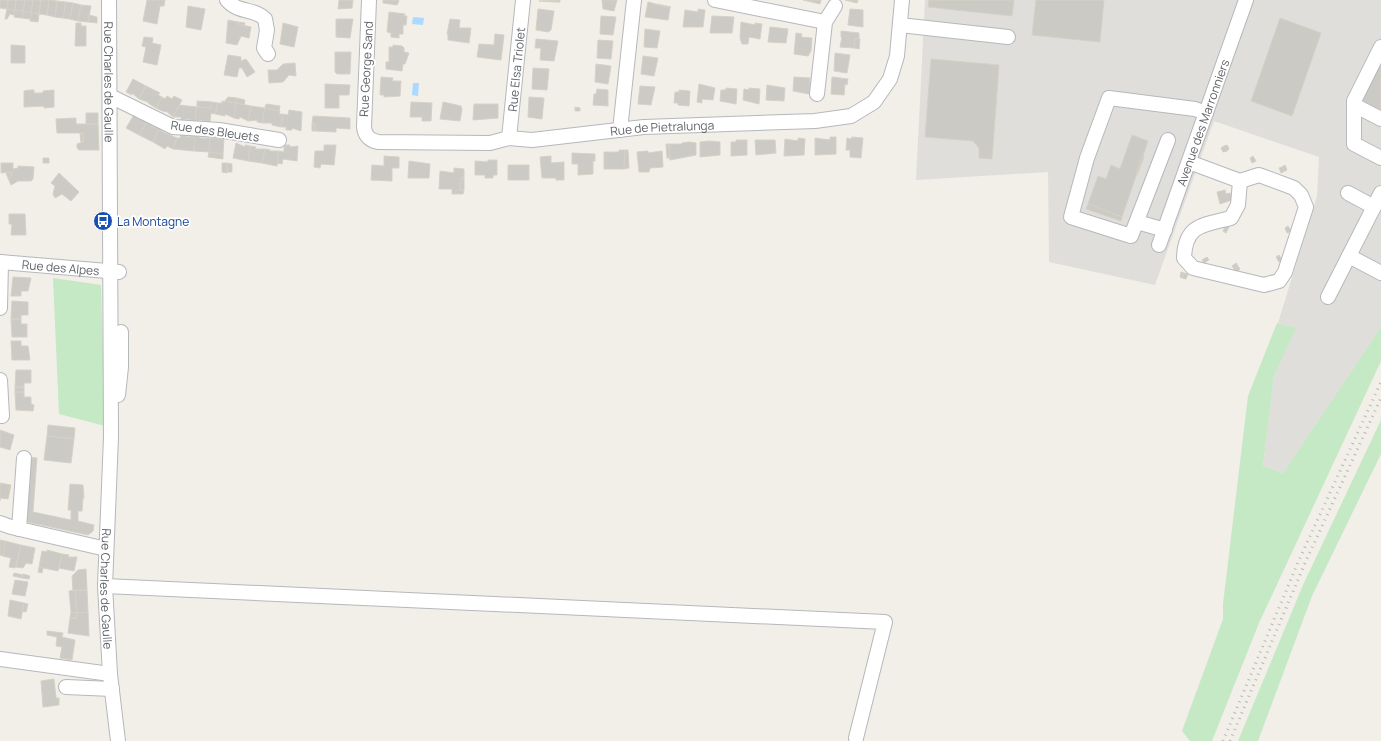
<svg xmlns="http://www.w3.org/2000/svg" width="1381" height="741" font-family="Manrope,sans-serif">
	<rect width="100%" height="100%" fill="#f1efe8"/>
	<!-- industrial -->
	<path fill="#e0deda" d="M925,0H1381V327L1283,473L1263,466L1274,376L1295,328L1278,323L1317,196L1319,157L1214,121L1155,285L1049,262L1048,172L916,180Z"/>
	<!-- green -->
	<path fill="#c5e8c5" d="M53,278L101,285L105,426L59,414Z
		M1277,323L1296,328L1274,376L1263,466L1283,473L1381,327V361L1259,623L1212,741H1190L1182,731L1223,619V604L1248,396Z
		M1381,420V454L1312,596L1258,741H1238L1303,585Z"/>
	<!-- water -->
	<path fill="#aadaff" d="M413,17L424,18L423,25L412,24Z
		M413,83H419L418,96L412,95Z"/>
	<!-- building -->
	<path fill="#cccac5" stroke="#d6d1c6" d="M0,0H8L7,9L0,8Z
		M8,0H16L15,10L7,9Z
		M16,0H25L23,11L15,10Z
		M25,0H33L31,13L23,11Z
		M33,0H41L39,14L31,13Z
		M41,0H49L47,15L39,14Z
		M49,0L57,1L55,17L47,15Z
		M147,0H165L164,6H160L157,24L143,21Z
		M339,0H353L352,8L338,9Z
		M383,0H399L398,3L397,5L383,3Z
		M560,0V2H555L539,1Z
		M602,0H617L614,11L603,9Z
		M803,0H821L820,4Z
		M845,0H858L857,3Z
		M929,0H1014L1012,16L928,7Z
		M1036,0H1104L1100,42L1032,35Z
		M57,1L66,2L63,18L55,17Z
		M66,2L73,3L70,19L63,18Z
		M648,2L670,8L668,20L645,17Z
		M73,3L81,5L78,21L70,19Z
		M657,4L671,7L670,8L657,5Z
		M81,5L91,6L88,22L78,21Z
		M188,6L205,9L201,30L186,27Z
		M7,9L15,10L14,15L10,14L7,19H5Z
		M538,9L554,11L551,30L548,32L536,30Z
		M698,9L705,10L703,27H683L685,10L698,12Z
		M850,9L863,10V27L848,25Z
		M15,10L23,11L22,18L14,17Z
		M23,11L31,13L30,19L22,18Z
		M389,12L405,14L404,16H407L406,25H403V34H399V38L391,37V33L387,32Z
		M31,13L39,14L38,22L30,21Z
		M89,15L97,17V23L88,22Z
		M601,16L616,17L613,35L600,34Z
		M712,16L734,17L732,33H710Z
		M1280,18L1321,33L1292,116L1251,101Z
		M336,19H353L350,38L336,37Z
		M450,19L460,20L459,28H471L469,43L448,40V34H447Z
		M228,20L238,22V24L251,27L249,38L241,36L237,45L226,43Z
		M238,22L245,23L244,26L238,24Z
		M741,22L755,25V23L762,24L760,39L749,37L748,44H742L740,38Z
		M76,23H81V26H86V46H75Z
		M283,23L298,27L294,47L280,44Z
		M770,27L788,29L786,43L768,42Z
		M645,29L660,31L657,48L644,47Z
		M841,31L859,33V39L855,38L854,48L840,47L842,37H841Z
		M796,33L802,34L801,37L812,38L811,51L808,56L794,54Z
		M495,34L504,35L501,60L477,57L479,44L494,45Z
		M144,37L153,38L152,43L161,45L157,65L143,62L146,47L142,46Z
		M855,38L860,39L859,49L854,48Z
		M536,39L558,41L554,61L540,60L541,48H535Z
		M598,40L613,41L611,59L597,58Z
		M11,45L25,46V63H11Z
		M393,45L402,46L404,48V52L409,53L405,64H403L402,71L386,69V62H389V47H393Z
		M335,52H351L350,74H337L335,72Z
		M835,53L850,55L847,73L834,71Z
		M228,55L241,57V61L246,59L255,72L247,77L242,68H239L237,77L224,75Z
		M1381,55V110L1359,99Z
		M643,56L658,58L654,76L641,74Z
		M931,59L999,65L992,159L979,158V148L973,141L925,137Z
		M295,63L296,76L289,75L283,82L269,83L268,70H277L283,64Z
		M596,64L611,66L608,84L595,82Z
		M533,68L549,69L547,90L532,89Z
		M381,77L393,78L392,81H401L400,96L384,97V95H380Z
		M794,77L810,78L809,94L793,91Z
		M832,77L848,79L847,85L845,84L844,95L831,94Z
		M133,79L146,86L139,99L132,93V95L126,92Z
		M325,84L350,85L349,95H339V108H325Z
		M699,84L715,88L713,100L702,99V103L697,102Z
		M767,85L785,88L784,101L766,100Z
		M146,86L160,93L158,95L162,97L156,108L148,103V102L139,99Z
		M640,86L655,87L651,105L638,104Z
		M726,88L737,89L736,104L720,101L721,90H726Z
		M749,88L760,89L759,104L743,100L744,89L749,90Z
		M597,89L608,90V106L593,105L594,94H596Z
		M30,90H34V93H43V91L54,90V107L44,108V106L24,107V91Z
		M679,90L690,91L689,106L678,105V103H674L675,92H679Z
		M167,96L172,99L174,96L182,100L173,117L166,111L165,112L156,108L162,97L165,99Z
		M228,97L237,98L236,103L225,101Z
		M529,97L544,98L542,119L528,117Z
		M237,98L245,100L244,105L236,103Z
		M197,101L212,102L211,108L197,107Z
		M222,101L236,103L234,118L225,114V116L215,114L218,103H222Z
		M212,102L218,103L215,114L211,113L210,122L201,120L195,121L197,107L211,108Z
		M411,102L432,103L431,121H422V117H410Z
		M443,102L461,106L462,109L460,121L440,119Z
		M236,103L251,106L248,121L240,117L239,119L234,118Z
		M266,104L280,106L279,111L265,108Z
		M474,104H498V118L473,120Z
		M179,105L197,107L195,121L187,119L181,120V117H173Z
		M251,106L265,108L262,123L257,122V120L248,121Z
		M575,107L580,108V111H575Z
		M265,108L280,111L279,114H283L281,127L272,125V123H262Z
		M289,110L302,112L301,131L292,128V130H286V127H281L283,114L288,115Z
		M86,113H98V124H86Z
		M134,115L138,119L147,122L139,135L126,128Z
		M313,116L350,118V129L336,128V132L315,131V124H312Z
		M76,118V124H98L99,150H79L77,148V144L83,142V133H57L56,119Z
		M147,122L152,124L151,126L159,129L153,142L139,135Z
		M312,124H315V131H312Z
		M159,129L163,132L177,138L173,149L167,146L165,149L153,142Z
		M80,133H83V142H81Z
		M181,135L187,136V137L195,136L194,151L173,149L177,138H180Z
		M1132,135L1148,141L1122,217L1088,204L1098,176L1106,179L1111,165L1120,169Z
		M195,136L201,138H210L209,152L194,151Z
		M830,137H836V154L815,155V138L830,140Z
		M852,137L863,138L861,158L850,157V150H846L847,138L851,139Z
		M210,138L224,139L223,154L209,152Z
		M798,138L805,139L804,155L784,156L785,139L798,141Z
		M736,140H747V155L731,156V142H736Z
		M755,140H775L776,153L756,155Z
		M709,141L720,142V155L700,157V142Z
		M689,142L696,143V155L670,160L669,144H682V143Z
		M236,143L245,147V145L250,146L248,161L233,158Z
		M666,144H669L670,158H667Z
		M284,145H290V147L298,146L297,161L283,159L282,164L277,163L279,151L284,152Z
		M324,145H336L334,165L321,164L320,168L314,167L315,151H324Z
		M1227,145L1229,149L1227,151L1224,146Z
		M250,146L256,147L255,149H265L262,163L248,161Z
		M1224,146L1227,151L1223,152L1221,148Z
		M265,149L270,150V151H279L277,166L262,163Z
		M619,150H625L624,169H604V152H619Z
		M625,150H628L629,168L624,169Z
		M648,151V153L662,151L663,167L650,168L649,172H639L637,152Z
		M209,152L223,154V159L208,157Z
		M572,153L595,154V161H593V174L578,175V164H572Z
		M384,156L399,157V168H392V181L371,180L372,165L384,166Z
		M551,156V163L564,162V180H556V178H542L540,157Z
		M1142,156L1144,157L1137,175L1136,174Z
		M1253,156L1256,161L1252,163L1250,158Z
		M43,158H49V163H43Z
		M488,160H497V175H493V178H485V175H475V161L488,162Z
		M409,161L430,164L429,178H408Z
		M1,163H13V169L18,168V166L34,167L33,179L31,181H18L11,185L8,178L12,175L11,172L1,173Z
		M222,163H227V173L222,172Z
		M227,163L232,164V172H227Z
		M508,165H529V180H508Z
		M1285,165L1287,170L1285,171L1282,167Z
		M1282,167L1285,171L1281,173L1279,168Z
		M454,168L464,169V178H461L460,190H464L463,194H452V189H439L440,171L454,173Z
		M11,172L12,175L8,178L6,173Z
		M59,173L79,192L71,201L62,194L55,198L53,194L55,186L51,183Z
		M461,178H464V190H460Z
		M1225,190L1226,194L1230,193L1232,200L1220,204L1217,192Z
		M1088,204L1122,217L1121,221L1086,209Z
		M9,214H25L26,235H11L12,224H9Z
		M1226,225L1229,227L1226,233L1223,231Z
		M1288,226L1291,231L1287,233L1285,228Z
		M1279,255L1282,260L1279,262L1276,257Z
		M1207,257L1209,260L1204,263L1202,260Z
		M1236,263L1238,266L1234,269L1232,266Z
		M1238,266L1240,269L1236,272L1234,269Z
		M1181,272L1184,273L1182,278L1180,277Z
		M1184,273L1188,274L1186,279L1182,278Z
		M13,277L31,278L28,291H21V296H11Z
		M12,301L28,302V315H21V319H11Z
		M11,319H21V324H27V337H12Z
		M11,341H21V346H28L30,360H12Z
		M16,370H31V383H24V387H15Z
		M15,387H24V392H15Z
		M15,392H24V397H31V404L34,405L33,411L16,410Z
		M48,425L75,428L74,439L47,436Z
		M0,430L14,435L10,450L0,447Z
		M47,436L74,439L71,463L44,460Z
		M28,457L37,458L33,512L71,520V510H68L70,484L83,485L84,498H83L82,511H78V521L94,525L93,531L88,535L23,521Z
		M0,483L11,485L8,499L0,498V501Z
		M0,540L5,541L3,556L0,555Z
		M5,541L21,545L15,568L9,567L11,558L3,556Z
		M21,545L35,548L32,564L26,563L23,568L16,567Z
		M47,550L62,554L58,571L39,567L42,551L47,552Z
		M62,554L69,555L68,557H77L74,571L59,568Z
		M39,567L43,568L42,573L38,572Z
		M86,569L87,590L73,591L72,576L78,570Z
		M14,573L23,575L22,578L13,576Z
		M23,574L30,576L29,579L22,578Z
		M15,580L28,582L25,596L12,594Z
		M75,590H87L88,612L77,613Z
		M75,590L77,613L71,612L69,591Z
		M10,600L24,603L21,619L8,616Z
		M24,603L28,604L26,612L22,611Z
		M71,612L77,613V618H70Z
		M88,612L89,636L68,633L70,618H77V613Z
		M47,631L63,633L62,637L75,640L72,660L60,658L62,647L56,646L57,637L47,635Z
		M54,679L56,698H59V705L43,707L41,681Z"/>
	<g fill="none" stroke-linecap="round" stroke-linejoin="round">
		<defs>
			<g id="minor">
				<path id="s1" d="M109,0L111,437L105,586L110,674L118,741"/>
				<path d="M227,0C239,14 255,8 265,19L267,30L264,48L268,54"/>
				<path id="s2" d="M369,0L364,127C365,136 369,140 378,142L490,143L509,138L532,140L644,127L815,121L851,116L874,102L890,79L897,56L902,0"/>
				<path d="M715,0L825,22"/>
				<path d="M900,25L1008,37"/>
				<path d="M1381,47L1354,101V144L1381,158"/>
				<path d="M817,94L825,22L835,6"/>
				<path d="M110,96L173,127L219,130L279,140"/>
				<path d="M1354,105L1381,119"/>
				<path d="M620,130L634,0"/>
				<path id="s3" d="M509,138L523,0"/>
				<path d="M1168,140L1131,236L1071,217L1087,158L1109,98L1195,109L1206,113"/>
				<path d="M1189,162L1240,181L1259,175L1294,188L1301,195L1306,207L1285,272L1279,281L1264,285L1193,268L1184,258C1185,224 1204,225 1231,218L1238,205L1240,181"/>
				<path d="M1348,193L1374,207"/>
				<path d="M1137,222L1165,230"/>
				<path id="s4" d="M1159,245L1246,0"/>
				<path d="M1349,256L1381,273"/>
				<path id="s5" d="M0,262L119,272"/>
				<path d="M1328,297L1381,193"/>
				<path d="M0,308L1,262"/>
				<path d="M0,380L2,416"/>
				<path d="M118,395L121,367V332"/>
				<path d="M0,523L11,527L106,549"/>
				<path d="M19,529L24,458"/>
				<path d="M105,586L885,622L856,738"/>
				<path d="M0,659L110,674"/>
				<path d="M66,687L112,689"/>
			</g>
		</defs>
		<!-- minor casing -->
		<use href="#minor" stroke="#b5b8bc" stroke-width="16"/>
		<!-- minor -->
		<use href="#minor" stroke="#fff" stroke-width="14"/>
		<!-- rail -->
		<path stroke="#b6b7b8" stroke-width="3" stroke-dasharray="1 5" stroke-linecap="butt" d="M1223,741L1299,560L1381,382
			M1230,741L1305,563L1381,398"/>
	</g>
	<!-- icons -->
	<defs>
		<symbol id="bus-disc" viewBox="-11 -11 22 22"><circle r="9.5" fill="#1a4fb4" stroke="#fff"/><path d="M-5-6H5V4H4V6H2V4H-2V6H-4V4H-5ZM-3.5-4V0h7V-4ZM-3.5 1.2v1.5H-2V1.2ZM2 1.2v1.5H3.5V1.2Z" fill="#fff"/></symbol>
	</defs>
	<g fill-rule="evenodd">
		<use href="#bus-disc" x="92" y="210" width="22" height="22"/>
	</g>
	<g text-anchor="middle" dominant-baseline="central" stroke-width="3.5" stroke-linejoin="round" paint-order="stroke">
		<!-- street labels -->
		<g font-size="12" fill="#5f6368" stroke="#fff">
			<text transform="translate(366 69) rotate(-87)">Rue George Sand</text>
			<text stroke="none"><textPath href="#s3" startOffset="69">Rue Elsa Triolet</textPath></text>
			<text stroke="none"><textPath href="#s1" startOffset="82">Rue Charles de Gaulle</textPath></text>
			<text stroke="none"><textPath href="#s4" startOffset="130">Avenue des Marronniers</textPath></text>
			<text stroke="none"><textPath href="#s2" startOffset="435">Rue de Pietralunga</textPath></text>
			<text transform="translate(215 131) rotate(8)">Rue des Bleuets</text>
			<text stroke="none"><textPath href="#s5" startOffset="61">Rue des Alpes</textPath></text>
			<text stroke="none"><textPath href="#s1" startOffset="589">Rue Charles de Gaulle</textPath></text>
		</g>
		<!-- transit labels -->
		<g font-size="12" fill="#164399" stroke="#fff" text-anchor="start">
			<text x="117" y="221">La Montagne</text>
		</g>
	</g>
</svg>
